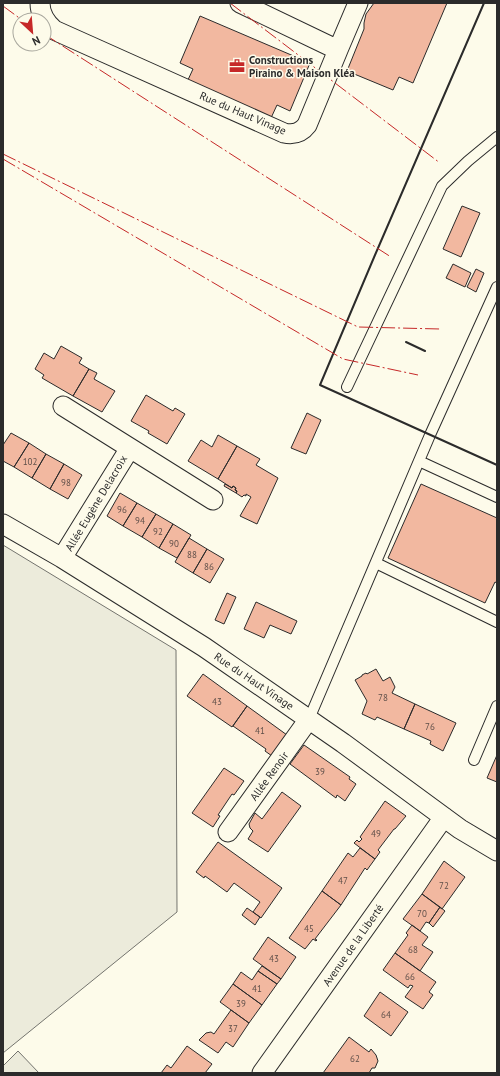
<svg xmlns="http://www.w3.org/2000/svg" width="500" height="1076" font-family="'PT Sans',sans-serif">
	<rect width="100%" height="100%" fill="#fdfbea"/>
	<!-- green -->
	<path fill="#ecebdb" stroke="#74746e" d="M3,545L176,650L177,912L3,1053Z
		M18,1051L39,1073H3V1066Z"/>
	<!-- building -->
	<path fill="#f2b8a0" stroke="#2b2b2b" d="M374,3H447L413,83L399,77L393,90L347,71L364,29V23L366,14Z
		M200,16L310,63L290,111L277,105L271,118L187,82L193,69L180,63Z
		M462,206L480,213L461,257L443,249Z
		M453,264L471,273L465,287L446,278Z
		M476,269L484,273L476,292L467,287Z
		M61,346L82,358L79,363L89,369L73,396L42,378L44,375L35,369L44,353L54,359Z
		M89,369L97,373L94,379L115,391L102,412L73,396Z
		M146,395L173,411L175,408L185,414L167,444L148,433L149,431L131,421Z
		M307,413L321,420L306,454L291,448Z
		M11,433L29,443L14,467L3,461V445Z
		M218,435L237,446L218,479L188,461L201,440L212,447Z
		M29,443L46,454L32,478L14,467Z
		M237,446L260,459L256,465L278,478L257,524L240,516L251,497L246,494V496L244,495L242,497L236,493L237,491L235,490L236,488L233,486L232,488L218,479Z
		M46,454L64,464L50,489L32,478Z
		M64,464L82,475L68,499L50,489Z
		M225,484L232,488L233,486L236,488L235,490L237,491L236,493L224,486Z
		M421,484L497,518V583L495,582L485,603L388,558Z
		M120,493L137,503L123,526L107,516Z
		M137,503L156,514L142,537L123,526Z
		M156,514L173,524L159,548L142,537Z
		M173,524L191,535L177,558L159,548Z
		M189,538L207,549L193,573L175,562Z
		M207,549L224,559L210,583L193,573Z
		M227,593L236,597L224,624L215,620Z
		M256,602L297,621L291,634L270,625L264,638L244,629Z
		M376,669L383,681L390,677L395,687L392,693L415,704L404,729L377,717L375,720L362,714L367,701L355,680L362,676V675L366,673L367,674Z
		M203,674L247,706L232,727L187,696Z
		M415,704L456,723L443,751L430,744L431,741L404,729Z
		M247,706L287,735L272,756L265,751L266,749L233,726Z
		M304,745L350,777L349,779L356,784L345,801L337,795L336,798L290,764Z
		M497,755V782L487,778Z
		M224,768L244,781L234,795L232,794L218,815L220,816L213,827L192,813Z
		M282,792L301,806L268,852L248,839L253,831L250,828L249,824L255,813L262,819Z
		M385,801L406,816L395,829H394L378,850L380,852L375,859L354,843L357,840L359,842L362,839L360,837Z
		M218,842L282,888L261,918L253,912L260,902L234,883L227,892L205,876L204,878L196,872Z
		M360,848L375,859L367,870L365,868L341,905L322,891L348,853L353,857Z
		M444,861L465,877L442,909L422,894Z
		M322,891L341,905L315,939L317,940L316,941L313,939L305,949L289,938Z
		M422,894L440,907L429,923L426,922L420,931L403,919Z
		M440,907L445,911L433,927L429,923Z
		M247,908L260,917L255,925L242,915Z
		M412,925L428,937L422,945L433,952L420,971L395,953L408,935L406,933Z
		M268,937L296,957L281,979L253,959Z
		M395,953L436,982L429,992L433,995L423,1009L405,997L413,986L410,985L408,988L383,970Z
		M262,966L281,979L277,984L258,971Z
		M258,971L277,984L262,1005L233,984L241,972L252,980Z
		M233,984L262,1005L249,1023L220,1002Z
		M380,992L408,1012L391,1036L364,1016Z
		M231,1010L249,1023L233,1047L226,1042L218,1053L199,1040L206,1033L211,1032L214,1034Z
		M349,1037L369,1052L371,1049L376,1055L378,1061L375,1068H372L369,1073H323Z
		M187,1046L212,1064L205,1073H161L167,1065L171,1068Z"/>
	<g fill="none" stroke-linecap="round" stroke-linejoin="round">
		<defs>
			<path id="service" d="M347,387L442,186L468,161L497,137
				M419,461L497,497
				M376,563L497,622
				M309,719L430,435L497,287
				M474,760L497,706"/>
			<path id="minor" d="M40,3C40,14 46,23 54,30L284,133C294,135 301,133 307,125L338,50L240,3
				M338,50L358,3
				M63,406L213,500
				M3,524L62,558L204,647L343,743L460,829L497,851
				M62,558L130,448
				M228,832L309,719
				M262,1073L444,817"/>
		</defs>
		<!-- service casing -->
		<use href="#service" stroke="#2b2b2b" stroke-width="12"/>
		<!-- minor casing -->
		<use href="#minor" stroke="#2b2b2b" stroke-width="21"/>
		<!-- service -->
		<use href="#service" stroke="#fdfbea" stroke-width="10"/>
		<!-- minor -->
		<use href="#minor" stroke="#fdfbea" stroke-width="19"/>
		<!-- wall -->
		<path stroke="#2b2b2b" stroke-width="2" d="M484,3L375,255L320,385L497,465
			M406,342L425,351"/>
		<!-- power -->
		<path stroke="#c62828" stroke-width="1" stroke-dasharray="14 3 2 3" stroke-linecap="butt" d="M230,3L440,163
			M3,6L22,20
			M44,34L391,257
			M3,154L358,327L440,329
			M3,159L343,359L418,375"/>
	</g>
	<!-- icons -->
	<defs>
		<symbol id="office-bare" viewBox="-9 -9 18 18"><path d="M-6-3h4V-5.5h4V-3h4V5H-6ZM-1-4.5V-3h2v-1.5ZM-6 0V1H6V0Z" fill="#c62828" stroke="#fdfbea" stroke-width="2.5" paint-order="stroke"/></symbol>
	</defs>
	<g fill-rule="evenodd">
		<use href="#office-bare" x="226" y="55" width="22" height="22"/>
	</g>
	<g text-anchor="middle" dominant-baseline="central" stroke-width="3" stroke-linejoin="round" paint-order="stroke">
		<!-- number labels -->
		<g font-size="9" fill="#5d4e48">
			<text x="30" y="461">102</text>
			<text x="66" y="482">98</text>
			<text x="122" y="509">96</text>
			<text x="140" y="520">94</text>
			<text x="158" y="531">92</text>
			<text x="174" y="543">90</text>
			<text x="192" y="554">88</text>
			<text x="209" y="566">86</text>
			<text x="383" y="697">78</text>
			<text x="217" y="701">43</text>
			<text x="430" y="726">76</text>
			<text x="260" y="730">41</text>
			<text x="320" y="771">39</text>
			<text x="376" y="833">49</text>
			<text x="343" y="880">47</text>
			<text x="444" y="885">72</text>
			<text x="422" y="913">70</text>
			<text x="309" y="928">45</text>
			<text x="413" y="949">68</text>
			<text x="274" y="958">43</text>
			<text x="410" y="976">66</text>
			<text x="257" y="988">41</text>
			<text x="241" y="1003">39</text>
			<text x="386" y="1014">64</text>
			<text x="233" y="1028">37</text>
			<text x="355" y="1058">62</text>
		</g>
		<!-- poi labels -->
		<g font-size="11" font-weight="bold" fill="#2b2b2b" stroke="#fdfbea" text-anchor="start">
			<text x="249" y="60">Constructions<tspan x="249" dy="13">Piraino &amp; Maison Kléa</tspan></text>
		</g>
		<!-- street labels -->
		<g font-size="11" fill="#2b2b2b" stroke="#fdfbea">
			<text transform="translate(243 113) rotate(23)">Rue du Haut Vinage</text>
			<text transform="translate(96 503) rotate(-59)">Allée Eugène Delacroix</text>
			<text transform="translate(254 681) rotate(34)">Rue du Haut Vinage</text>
			<text transform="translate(269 776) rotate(-54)">Allée Renoir</text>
			<text transform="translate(353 945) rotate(-55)">Avenue de la Liberté</text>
		</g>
	</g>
	<!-- border -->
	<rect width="500" height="1076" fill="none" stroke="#2b2b2b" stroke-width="8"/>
	<!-- north arrow -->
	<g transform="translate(32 32) rotate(154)"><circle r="19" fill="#fdfbea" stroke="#a9a89e"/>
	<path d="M0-3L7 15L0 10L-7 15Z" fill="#c62828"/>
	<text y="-6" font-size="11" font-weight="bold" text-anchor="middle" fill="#2b2b2b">N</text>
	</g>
</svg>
